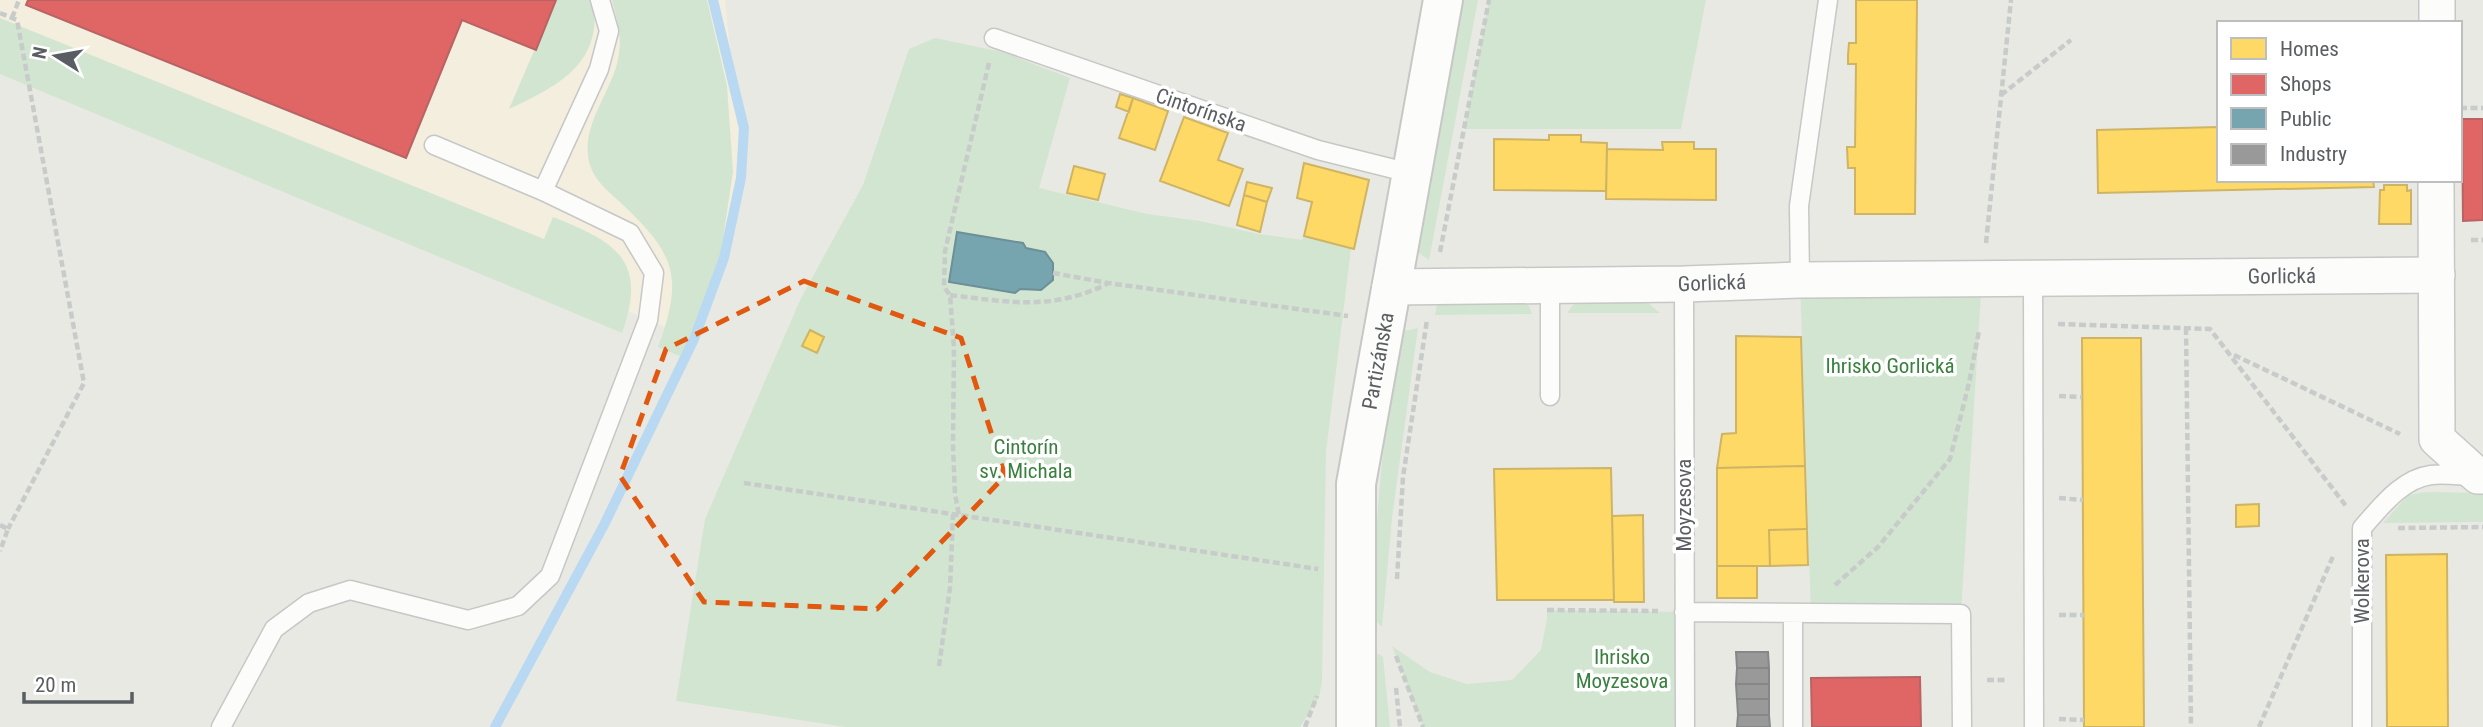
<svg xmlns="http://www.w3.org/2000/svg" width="2483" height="727" font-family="'Roboto Condensed',sans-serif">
	<rect width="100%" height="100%" fill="#e9e9e4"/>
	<!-- commercial -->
	<path fill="#f3eedd" d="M0,0H725L742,166L694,339L0,49Z"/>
	<!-- green -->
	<path fill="#d2e5d0" d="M556,0H593C604,63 558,86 509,109Z
		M612,0H707L727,86L733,172L720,258L682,357L658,347C685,275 674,253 620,202C608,191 595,181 590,165C578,125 615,90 619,53C622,35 616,17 612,0Z
		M1460,0H1478L1429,260L1418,252L1416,243Z
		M1489,0H1706L1681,129H1464Z
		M0,18L544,239L553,217C616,242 648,260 622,333L0,74Z
		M935,38L1002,52L1070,78L1039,188L1147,214L1200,221L1259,234L1302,240L1304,236L1351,249L1326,452L1322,681L1319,698L1300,727H845L676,701L705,519L801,298L863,185L909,49Z
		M1982,278L1961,614H1811L1800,280Z
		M1581,301L1647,302L1660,313H1567L1573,305Z
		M1524,303L1529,306L1532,314L1435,315L1437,304Z
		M1418,328L1392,518L1382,627L1373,618C1374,522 1384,427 1400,332Z
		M2427,492L2483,493V522L2383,523L2408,495Z
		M1547,610L1684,612L1685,727H1423L1392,646L1430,672L1467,684L1512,680L1541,650L1547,619Z
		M1374,654H1379L1383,657L1390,727H1374Z"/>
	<!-- homes -->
	<path fill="#ffd966" stroke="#ceb464" stroke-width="2" d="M1856,0H1917L1915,214H1855V168H1848L1847,147H1855L1856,64H1848V55L1849,43H1856Z
		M1120,94L1133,98L1129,112L1116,107Z
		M1133,98L1168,111L1155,150L1119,138Z
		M1184,117L1228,133L1218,160L1243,169L1229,206L1160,181Z
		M2219,127V180H2373L2374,187L2098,193L2097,130Z
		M1549,135H1581V142L1607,143L1606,191L1494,190V139L1549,140Z
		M1662,142H1694V149H1716V200L1606,199L1607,149L1663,150Z
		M1304,163L1369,180L1354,249L1304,236L1312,202L1297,198Z
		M1074,166L1105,174L1098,200L1067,193Z
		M1247,182L1272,188L1267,202L1244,195Z
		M2384,185H2407V191L2411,190V224H2379L2380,190H2384Z
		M1244,195L1267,202L1260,232L1237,225Z
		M810,330L824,337L817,353L802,346Z
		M1736,336L1801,337L1805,466L1717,468L1722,434L1736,433Z
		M2082,338H2141L2144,727H2084Z
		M1805,466L1807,529L1769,530L1770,566H1717V468Z
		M1611,468L1614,600H1497L1494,469Z
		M2259,504V526L2236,527V505Z
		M1643,515L1644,602H1614L1612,516Z
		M1807,529L1808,565L1770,566L1769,530Z
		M2447,554L2448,727H2387L2386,555Z
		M1717,566H1757V598H1717Z"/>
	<!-- shops -->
	<path fill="#e06666" stroke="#b86364" stroke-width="2" d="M28,0H556L536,50L462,20L406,158L26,5Z
		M2462,119H2483V220L2463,221Z
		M1920,677L1921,727H1812L1811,678Z"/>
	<!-- public -->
	<path fill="#76a5af" stroke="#6e8f98" stroke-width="2" d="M957,232L1023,243L1026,248L1045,252L1053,263V280L1041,290L1020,289L1015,293L949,282Z"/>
	<!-- industry -->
	<path fill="#999" stroke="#868788" stroke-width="2" d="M1736,652H1768L1769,668H1737Z
		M1737,668H1769V684H1736Z
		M1736,684H1769V699H1737Z
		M1737,699H1769V715H1738Z
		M1738,715H1769L1770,727H1737Z"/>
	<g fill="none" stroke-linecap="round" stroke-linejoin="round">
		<!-- stream -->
		<path stroke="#b9d9f3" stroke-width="10" d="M495,727L604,525L694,339L724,258L741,178L744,128L713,0"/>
		<defs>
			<path id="service" d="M994,38L1318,150L1410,173
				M543,191L599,69L609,31L600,0
				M2033,278L2034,727
				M1800,280L1799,206L1828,0
				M1684,284L1685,727
				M1550,396V285
				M1684,612L1961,614L1962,727
				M221,727L274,629L309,603L350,590L468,620L518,606L550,576L648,320L654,273L630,233L543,191L434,145
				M1793,727V614
				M2362,727V528C2380,508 2401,479 2431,475C2445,473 2461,476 2475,476"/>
			<g id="minor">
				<path d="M2437,0V23"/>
				<path d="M2436,180L2437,439L2478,476H2483"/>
				<path id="s1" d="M1390,287L1684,284L1800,280L2437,275"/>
			</g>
			<g id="tertiary">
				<path id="s2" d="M1356,727V484L1443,0"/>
			</g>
		</defs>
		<!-- service casing -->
		<use href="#service" stroke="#c6c7c6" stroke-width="21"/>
		<!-- minor casing -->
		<use href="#minor" stroke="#c6c7c6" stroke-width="38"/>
		<!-- tertiary casing -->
		<use href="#tertiary" stroke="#c6c7c6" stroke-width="42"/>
		<!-- path -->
		<path stroke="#c7cbc9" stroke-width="4.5" stroke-dasharray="7 3.5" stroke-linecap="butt" d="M0,13L17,20L84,383L8,529
			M12,18L19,0
			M989,63L945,251L944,287L950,295L954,348L953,446L955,494L959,515L1318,569
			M2001,95L2071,40
			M2460,108H2483
			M2471,240H2483
			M1986,243L2011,0
			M1440,252L1489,0
			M1053,273L1108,283L1348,316
			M950,295C1009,302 1051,311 1107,284
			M2058,324L2210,329L2346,506
			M2186,328L2191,727
			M2234,355L2400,434
			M2059,396L2082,397
			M744,483L959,515
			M2059,498L2083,500
			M0,525L8,529L0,551
			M2398,528L2483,527
			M1397,579L1403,477L1427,320
			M1835,585L1878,547L1950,459L1969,383L1979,331
			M1547,610L1658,611
			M2059,615H2084
			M1396,656L1423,727
			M939,666L950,588L953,514
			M1987,680H2006
			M1396,688L1400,727
			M2059,719L2084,720
			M1305,727L1317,696
			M2259,727L2334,554"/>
		<!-- service -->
		<use href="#service" stroke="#fcfcfb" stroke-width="18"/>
		<!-- minor -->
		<use href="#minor" stroke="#fcfcfb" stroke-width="35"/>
		<!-- tertiary -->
		<use href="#tertiary" stroke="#fcfcfb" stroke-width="38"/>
	</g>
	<!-- marked area -->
	<path fill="none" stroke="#e15910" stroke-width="5" stroke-dasharray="14 9" stroke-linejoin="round" d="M804,281L961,338L1005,476L877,609L704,602L620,476L666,349Z"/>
	<g text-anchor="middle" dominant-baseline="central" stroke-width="7" stroke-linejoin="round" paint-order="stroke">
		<!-- street labels -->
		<g font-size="21" fill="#5a5d61" stroke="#fff">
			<text transform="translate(1201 110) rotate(19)">Cintorínska</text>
			<text stroke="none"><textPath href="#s1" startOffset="892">Gorlická</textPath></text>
			<text stroke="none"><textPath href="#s1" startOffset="322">Gorlická</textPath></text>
			<text stroke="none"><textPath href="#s2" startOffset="368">Partizánska</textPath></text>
			<text transform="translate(1684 505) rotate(-90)">Moyzesova</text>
			<text transform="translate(2362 581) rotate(-90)">Wolkerova</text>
		</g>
		<!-- park labels -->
		<g font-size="21" fill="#3a803e" stroke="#fff">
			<text x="1890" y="366">Ihrisko Gorlická</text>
			<text x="1026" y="447">Cintorín<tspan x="1026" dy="24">sv. Michala</tspan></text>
			<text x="1622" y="657">Ihrisko<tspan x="1622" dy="24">Moyzesova</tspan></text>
		</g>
	</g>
	<!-- legend -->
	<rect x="2217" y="21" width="245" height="161" fill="#ffffff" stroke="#bdbec0" stroke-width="2"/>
	<rect x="2231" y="38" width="35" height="21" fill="#ffd966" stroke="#bdbec0" stroke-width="2"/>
	<text x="2280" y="56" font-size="21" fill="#5a5d61">Homes</text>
	<rect x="2231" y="74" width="35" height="21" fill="#e06666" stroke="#bdbec0" stroke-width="2"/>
	<text x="2280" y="91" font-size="21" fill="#5a5d61">Shops</text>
	<rect x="2231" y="108" width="35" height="21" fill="#76a5af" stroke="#bdbec0" stroke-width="2"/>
	<text x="2280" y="126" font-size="21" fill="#5a5d61">Public</text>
	<rect x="2231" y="144" width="35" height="21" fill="#999999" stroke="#bdbec0" stroke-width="2"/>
	<text x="2280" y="161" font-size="21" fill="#5a5d61">Industry</text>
	<!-- north arrow -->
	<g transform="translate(56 56) rotate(281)" stroke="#ffffff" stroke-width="5" paint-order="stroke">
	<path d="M0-5L12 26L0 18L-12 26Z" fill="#5a5d61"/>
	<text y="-10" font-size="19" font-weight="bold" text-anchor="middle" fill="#5a5d61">N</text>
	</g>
	<!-- scale -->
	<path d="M24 692v10h108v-10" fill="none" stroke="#5a5d61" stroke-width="3.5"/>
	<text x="35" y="692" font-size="21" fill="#5a5d61" stroke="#ffffff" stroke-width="5" paint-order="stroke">20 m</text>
</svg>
